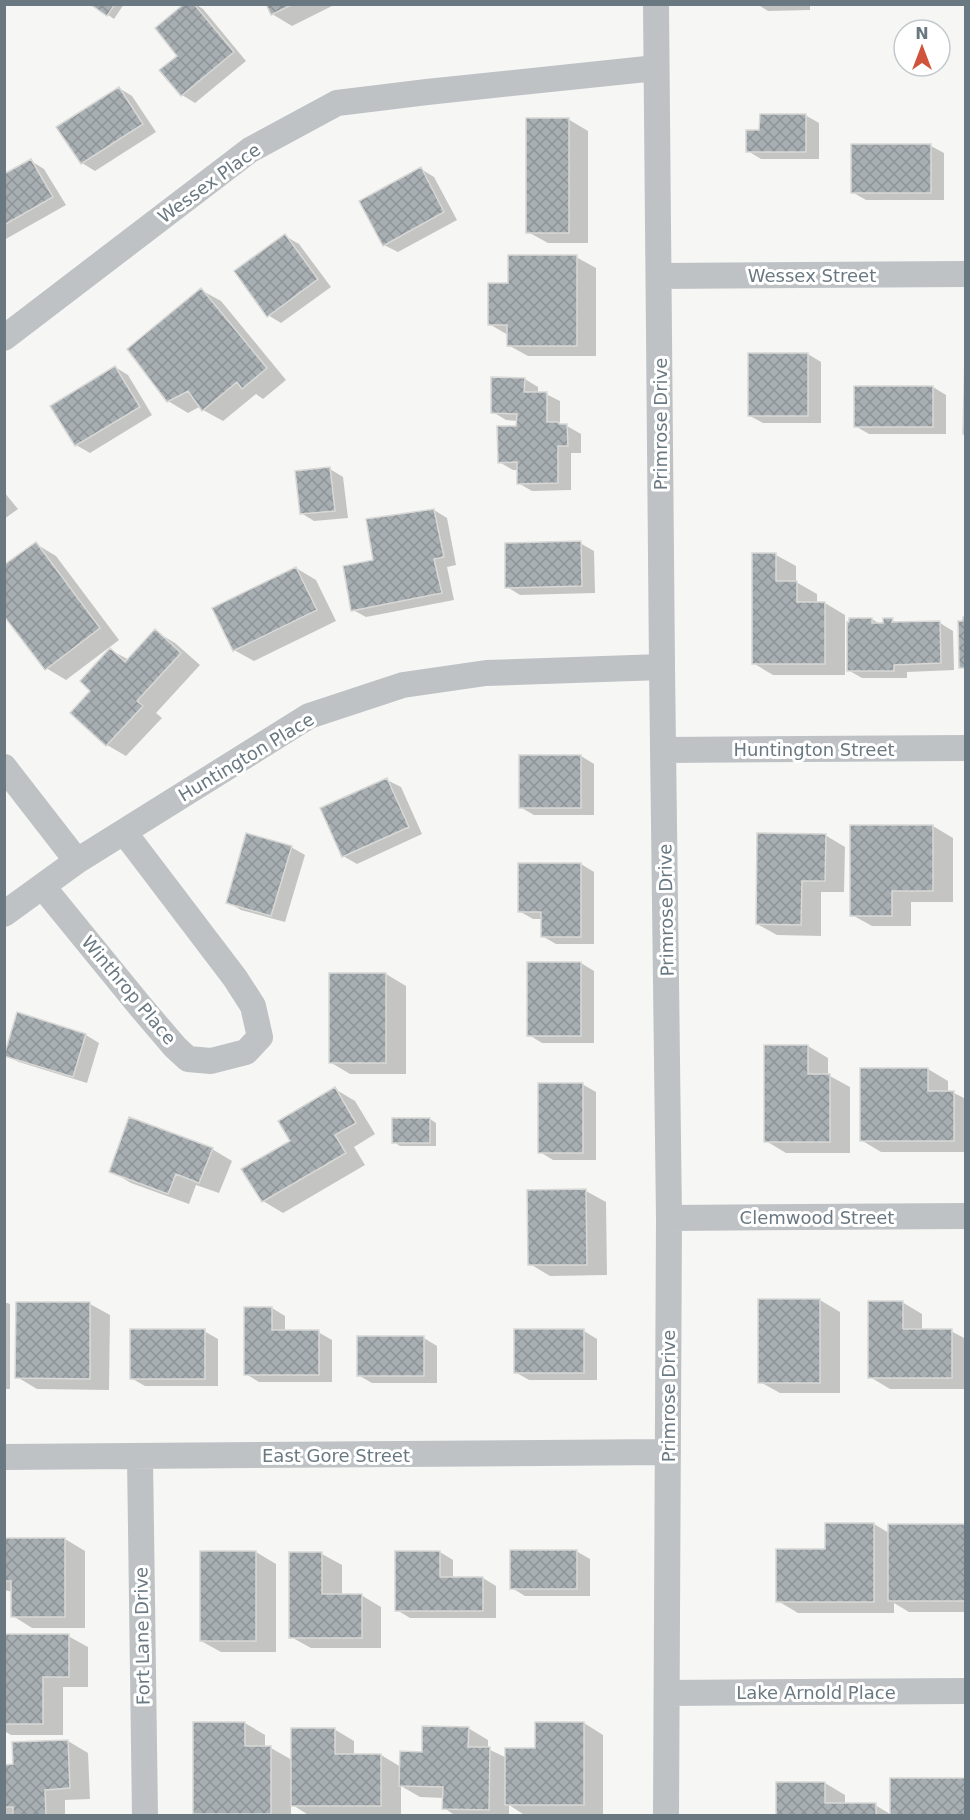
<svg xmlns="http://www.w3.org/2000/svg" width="970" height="1820" font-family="'DejaVu Sans',sans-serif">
	<defs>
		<pattern id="building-cross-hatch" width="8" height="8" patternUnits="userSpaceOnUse" patternTransform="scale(1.5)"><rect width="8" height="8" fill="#a8afb3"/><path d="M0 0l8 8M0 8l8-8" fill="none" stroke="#8d9397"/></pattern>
	</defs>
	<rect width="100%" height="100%" fill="#f6f6f4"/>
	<!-- shadow -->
	<path fill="#0003" d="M92,4H124L114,19Z
		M186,4H195L203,9L246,61L195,103L182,95L179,56Z
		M268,4H336L292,26L272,14Z
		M757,4H810V10L768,11Z
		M119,88L132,96L156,132L95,171L82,163Z
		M805,115L819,123V159H761L748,151L761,131Z
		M568,119L588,131V243H548L528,232Z
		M931,146L944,153V200H866L852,192Z
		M31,161L44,169L66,205L4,240V176Z
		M421,169L434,177L457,220L398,252L384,245Z
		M285,236L299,244L331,287L281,323L268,315Z
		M576,257L596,268V356H528L508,345V335L489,324L509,285Z
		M201,290L221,301L286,380L263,399L256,394L223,421L203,410L201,406L188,413L168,401L129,349Z
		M808,354L821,362V423H763L750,416Z
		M115,367L128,375L152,415L90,453L76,445Z
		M525,379L538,387V394H546L560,401V424L567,426L581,434V453H571V490L532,491L518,483L519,470H513L499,462L518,428V421L506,420L493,412Z
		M933,387L946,395V434H869L855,426Z
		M330,469L343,477L348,518L314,521L301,513Z
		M4,492L18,509L4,519Z
		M434,510L447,518L456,565L447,567L454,600L366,617L353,610L375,562Z
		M580,543L594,551L595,593L520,595L507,587Z
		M36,544L56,556L119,640L66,680L46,668Z
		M753,555H776L796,566V582L817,594V603H825L845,615V675H773L753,663Z
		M296,568L316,580L336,621L254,661L234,650Z
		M872,619L880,624H884L892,620L898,623H940L953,631L954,670L907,672V678H862L848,670Z
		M155,631L175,643L200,665L156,713L162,718L126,756L107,745L92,691L111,650L129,660Z
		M581,756L594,764V815H534L520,807Z
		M387,780L401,787L422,834L357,864L343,856Z
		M933,826L953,838V902H911V926H872L852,915Z
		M825,835L845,847L844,892H821V936L777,935L757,924Z
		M291,847L305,855L285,922L241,910L228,902Z
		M581,864L594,872V944H556L542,936V919H533L519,911Z
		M581,963L594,971V1043H542L529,1035Z
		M386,974L406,986V1074H350L330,1062Z
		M18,1014L86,1035L99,1043L87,1083L19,1062L5,1055Z
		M808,1046L828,1058V1075L850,1087V1153H786L766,1141Z
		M928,1069L948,1081V1093H954L966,1099V1152H881L861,1140Z
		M582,1084L596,1092V1160H553L540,1152Z
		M335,1089L355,1101L375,1134L354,1147L365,1165L283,1213L263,1201L292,1141Z
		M430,1119L436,1123V1146H400L394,1142Z
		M212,1149L232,1161L219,1193L196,1185L189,1204L131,1183L111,1171Z
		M586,1191L606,1202L607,1275L550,1276L530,1264Z
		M820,1300L840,1312V1393H780L760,1382Z
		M4,1302L10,1304V1389H4Z
		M902,1302L922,1314V1331H951L966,1339V1389H890L870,1377Z
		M90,1304L110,1315L109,1390L37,1389L17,1377Z
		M272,1308L285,1316V1332H318L332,1340V1382H259L246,1374Z
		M204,1331L218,1339V1386H145L131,1378Z
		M584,1331L597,1339V1380H529L515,1372Z
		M424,1338L437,1346V1383H372L358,1375Z
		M874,1524L889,1533L966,1526V1612H909L894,1603V1613H798L778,1601L827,1550Z
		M4,1539H65L85,1551V1628H32L13,1616V1592L4,1590Z
		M576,1551L590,1559V1596H525L512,1588Z
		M256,1552L276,1564V1652H221L201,1641Z
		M440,1552L453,1560V1578H483L496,1586V1618H410L397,1610Z
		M322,1554L342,1565V1595H361L381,1607V1648H311L291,1637Z
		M4,1636H68L88,1647V1687H63V1735H11L4,1731Z
		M245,1723L265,1735V1748H271L292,1760L334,1729L354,1741V1755H381L401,1767L468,1728L488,1740V1749L507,1758L536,1749L584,1723L603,1735V1816H526L509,1805V1816H456L444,1808V1798L420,1797L401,1786V1816H310L291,1804V1816H198L194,1813Z
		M68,1741L88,1753L90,1799L65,1800V1816H8L4,1814V1766H15Z
		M825,1783L845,1795V1805H875L892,1815L966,1816H778Z"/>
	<!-- building -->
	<path fill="url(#building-cross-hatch)" stroke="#d8d8d6" stroke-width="1.5" d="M90,4H115L107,16Z
		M184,4H194L234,52L181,96L159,70L177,56L155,28Z
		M266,4H293L271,15Z
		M119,87L143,124L81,164L56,127Z
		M760,114H806V152H746V130H759Z
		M526,118H569V233H526Z
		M851,144H931V193H851Z
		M31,159L53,197L4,225V174Z
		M421,167L444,212L383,246L359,201Z
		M285,234L318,279L267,317L234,271Z
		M508,255H577V346H507V325H488V283H508Z
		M201,288L267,368L242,389L237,382L202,411L188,391L167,402L127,349Z
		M748,353H808V416H748Z
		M965,353H966V434H963Z
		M115,366L140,407L75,446L50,406Z
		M491,377L525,378L524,392H547V422H559V424H567L568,446H558V483L517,484V462L498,463L497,426H516L517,414L491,413Z
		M854,386H933V427H854Z
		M330,467L335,511L300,514L295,471Z
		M434,509L444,557L434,559L442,593L351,611L343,566L373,560L366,519Z
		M581,541L582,586L505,588V543Z
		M36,542L100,628L45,670L4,616V565Z
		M752,553H776V581H797V602H825V664H752Z
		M296,567L317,610L233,651L212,608Z
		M963,617H966V668H959L958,621H963Z
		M849,618H872V623H883V618H893L892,622L940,621L941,663L894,665V671H847V622H849Z
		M155,629L181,653L137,701L143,706L106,746L70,713L90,691L80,681L110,648L125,662Z
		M519,755H581V808H519Z
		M387,778L409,827L342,857L320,808Z
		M850,825H933V891H892V916H850Z
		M246,833L292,846L271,916L226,903Z
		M757,833L826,834L825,881H802L801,925L756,924Z
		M518,863H581V937H541V912H518Z
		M527,962H581V1036H527Z
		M329,973H386V1063H329Z
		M17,1012L86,1034L73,1077L4,1056Z
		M764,1045H808V1074H830V1142H764Z
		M860,1068H928V1091H954V1141H860Z
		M538,1083H583V1153H538Z
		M335,1087L356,1123L335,1135L346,1153L262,1202L241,1169L290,1141L278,1121Z
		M129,1117L213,1148L199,1183L176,1174L168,1194L109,1172Z
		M392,1118H430V1143H392Z
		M586,1189L587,1265H528L527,1190Z
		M758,1299H820V1383H758Z
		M868,1301H903V1329H952V1378H868Z
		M16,1302H90V1379L15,1378Z
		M244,1307H272V1330H319V1375H244Z
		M130,1329H205V1379H130Z
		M514,1329H584V1373H514Z
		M357,1336H424V1376H357Z
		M825,1523H874V1602H776V1549H825Z
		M888,1524H966V1601H888Z
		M4,1538H65V1617H11V1581H4Z
		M510,1550H577V1589H510Z
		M200,1551H256V1641H200Z
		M395,1551H440V1577H483V1611H395Z
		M289,1552H322V1594H362V1638H289Z
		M4,1634H69V1677H43V1724H4Z
		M193,1722H245V1746H271V1814H193Z
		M535,1722H584V1805H505V1748H535Z
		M422,1726L469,1727L468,1747H490L489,1810L442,1809L443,1787L399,1786L400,1751L422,1752Z
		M291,1728H335V1754H381V1806H291Z
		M68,1740L70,1788L45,1790L46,1816H13V1807H4V1765L13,1764L12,1742Z
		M890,1778H966V1816H890Z
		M776,1782H825V1803H876V1816H776Z"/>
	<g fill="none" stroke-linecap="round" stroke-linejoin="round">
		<!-- minor -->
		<path stroke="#bec2c5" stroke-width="26" d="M656,4L662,667L669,1218L666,1816
			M659,276L966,274
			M4,338L250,150L337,103L427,92L656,68
			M663,750L966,748
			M4,767L77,861
			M43,887L140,1006L175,1047L188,1059L211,1061L246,1052L260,1037L253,1006L235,978L124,832
			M4,914L77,861L309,716L403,685L486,673L662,667
			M669,1218L966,1216
			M4,1457L668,1452
			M140,1457L145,1816
			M667,1693L966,1691"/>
	</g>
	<g text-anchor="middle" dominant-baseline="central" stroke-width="6" stroke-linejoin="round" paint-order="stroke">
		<!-- street labels -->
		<g font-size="18" fill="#697881" stroke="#fff">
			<text transform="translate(209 183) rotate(-36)">Wessex Place</text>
			<text x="812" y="275">Wessex Street</text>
			<text transform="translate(660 424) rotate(-90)">Primrose Drive</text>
			<text x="814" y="749">Huntington Street</text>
			<text transform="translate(246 757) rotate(-31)">Huntington Place</text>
			<text transform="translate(666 910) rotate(-91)">Primrose Drive</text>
			<text transform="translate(129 990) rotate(50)">Winthrop Place</text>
			<text x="817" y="1217">Clemwood Street</text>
			<text transform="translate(668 1396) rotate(-90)">Primrose Drive</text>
			<text x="336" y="1455">East Gore Street</text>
			<text transform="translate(142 1636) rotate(-91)">Fort Lane Drive</text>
			<text x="816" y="1692">Lake Arnold Place</text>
		</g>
	</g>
	<!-- border -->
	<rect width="970" height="1820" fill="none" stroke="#697881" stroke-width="12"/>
	<!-- north arrow -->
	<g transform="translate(922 48)"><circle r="28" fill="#ffffff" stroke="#c3c9cd" stroke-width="1.5"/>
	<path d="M0-4.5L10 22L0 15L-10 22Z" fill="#cf543b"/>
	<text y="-9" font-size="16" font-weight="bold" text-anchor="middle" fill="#697881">N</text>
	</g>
</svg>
